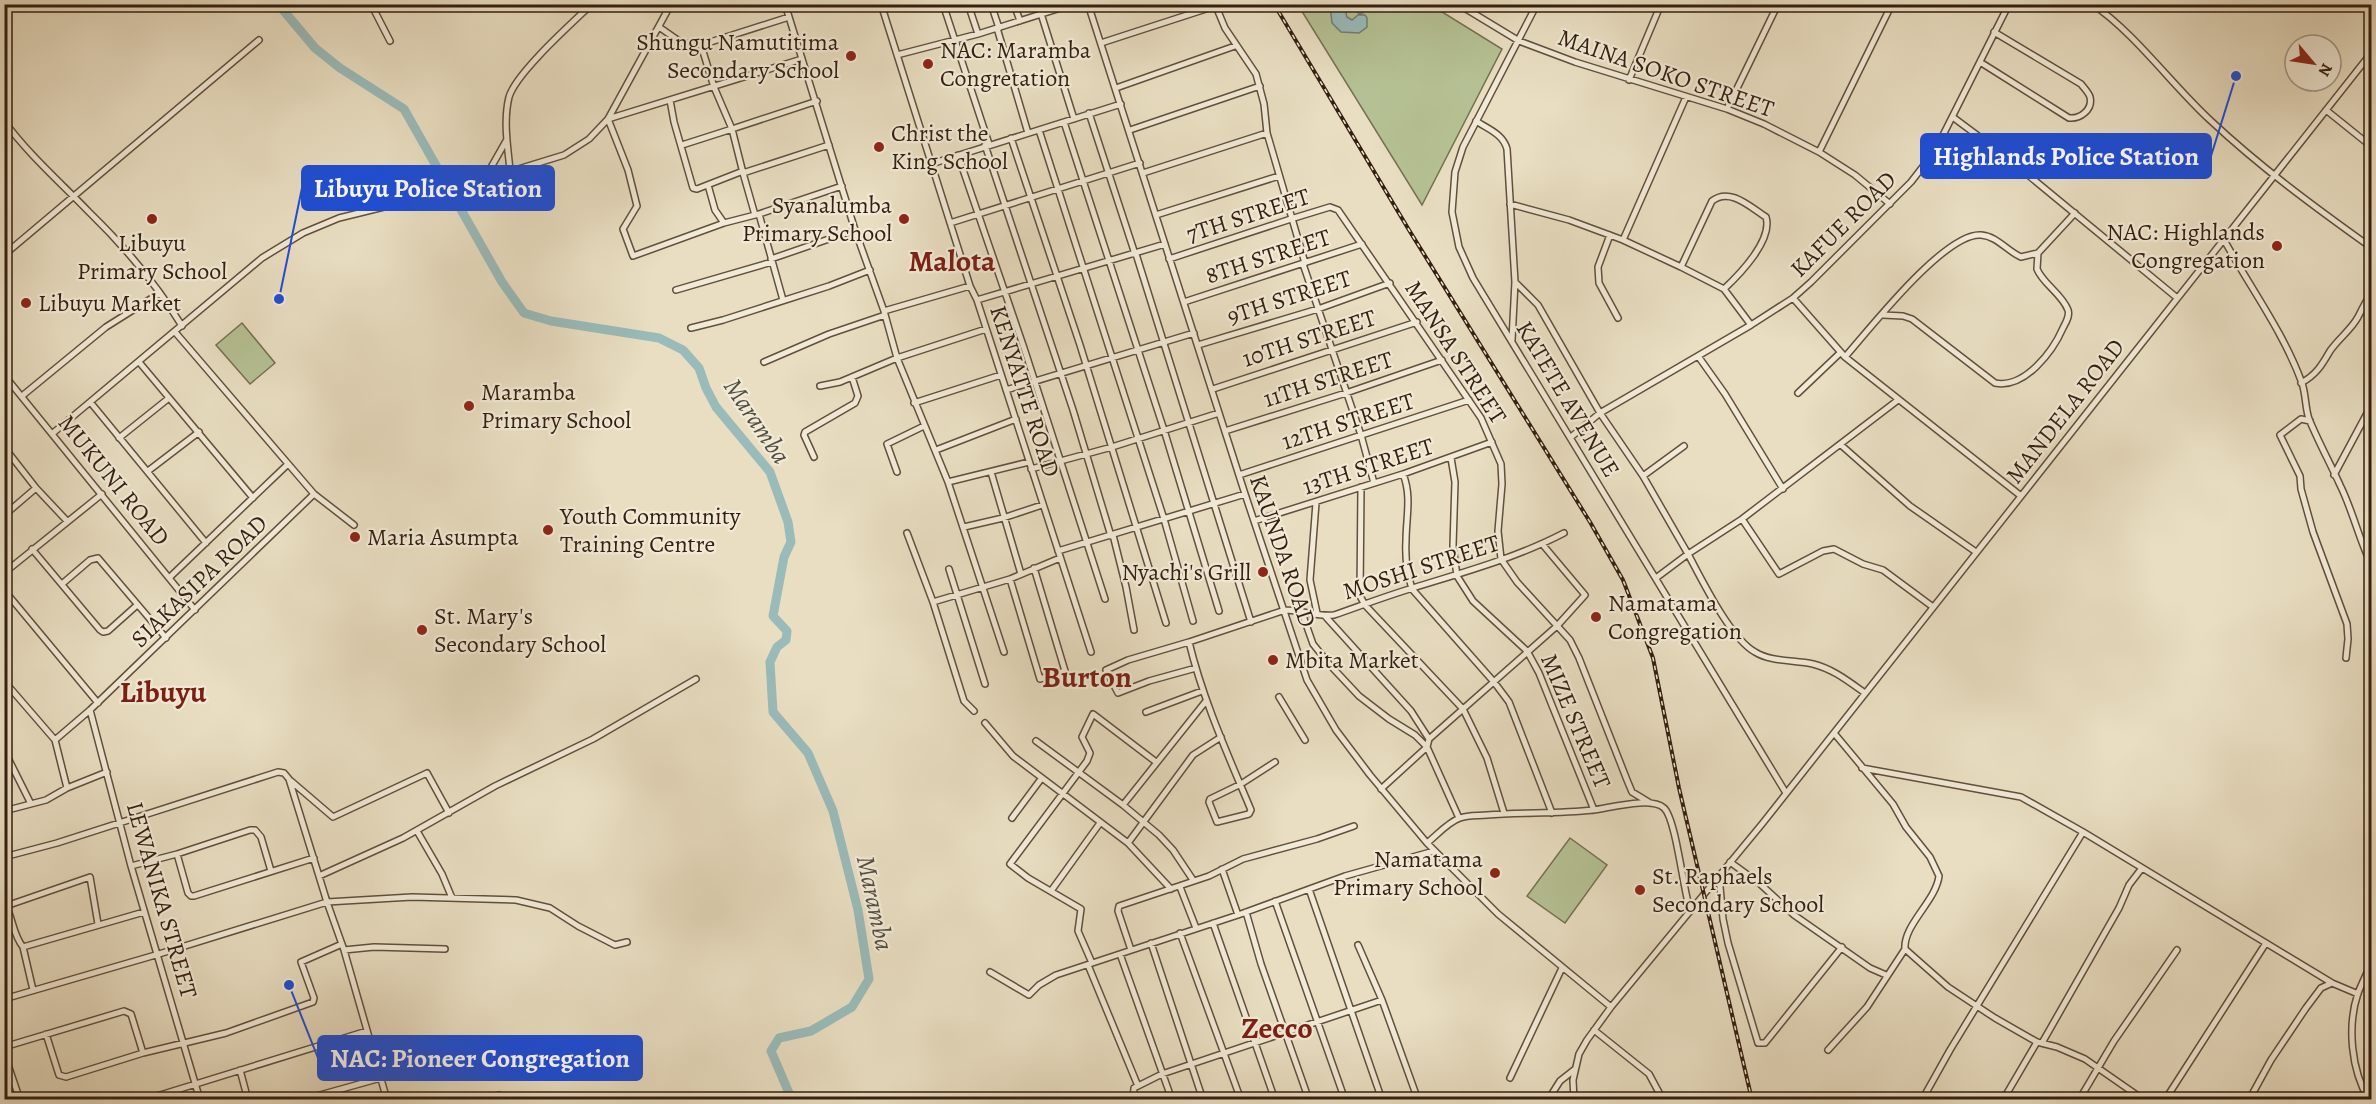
<svg xmlns="http://www.w3.org/2000/svg" width="2376" height="1104" font-family="Alegreya,serif">
	<rect width="100%" height="100%" fill="#e9dec2"/>
	<filter id="stains"><feTurbulence type="fractalNoise" baseFrequency=".00333" numOctaves="4"/><feColorMatrix values="0 0 0 0 .2 0 0 0 0 .09 0 0 0 0 .02 0 0 0 .5 -.17"/></filter>
	<radialGradient id="worn" r=".72"><stop offset=".6" stop-color="#630" stop-opacity="0"/><stop offset="1" stop-color="#630" stop-opacity=".3"/></radialGradient>
	<!-- green -->
	<path fill="#b5c194" stroke="#757052" stroke-width="1.5" d="M1298,5H1431L1502,49L1422,205Z
		M242,323L275,363L250,384L216,345Z
		M1570,838L1607,865L1565,923L1527,896Z"/>
	<!-- water -->
	<path fill="#99bbba" stroke="#717d76" stroke-width="1.5" d="M1330,5H1337L1339,7L1341,5H1354L1363,10V13L1359,14L1357,11H1352L1348,6L1346,14L1347,17L1352,20L1358,15H1365L1367,18V27L1359,33L1341,32L1332,23Z"/>
	<g fill="none" stroke-linecap="round" stroke-linejoin="round">
		<!-- river -->
		<path stroke="#99bbba" stroke-width="9" d="M278,4L315,48L340,68L404,109L502,282L524,313L551,321L659,338L683,350L699,368L706,388L716,407L770,472L788,522L791,542L784,557L773,616L787,631L786,640L777,647L770,662L773,712L808,753L833,811L858,910L869,979L852,1007L811,1031L779,1038L771,1051L792,1100"/>
		<defs>
			<path id="minor" d="M371,4L390,41
				M785,4L855,230L884,311L897,358L948,482L1004,652
				M881,4L970,286L977,300L1091,652
				M943,4L989,144
				M968,4L978,34
				M991,4L999,28
				M1014,4L1020,21
				M1038,4L1074,119
				M1088,4L1245,494L1307,680L1336,730L1370,775L1427,843L1498,914L1611,1007
				M1215,4L1225,28L1256,74L1264,104L1267,133L1305,263
				M1458,4L1519,41L1575,62L1727,109L1764,124L1819,152L1855,175L1890,204
				M1537,4L1463,147L1455,172L1452,212L1459,247L1473,278L1786,793
				M2092,4C2134,32 2172,85 2210,120C2260,167 2316,208 2372,248
				M659,27L682,43L701,45L789,17
				M997,28L1028,133
				M1101,43L1215,6
				M897,55L978,34L1073,4
				M1980,62L2069,118C2080,119 2093,110 2090,97C2089,93 2084,88 2081,84L1994,32
				M1629,80L1661,4
				M1116,88L1235,46
				M670,100L674,122L693,188L697,189L743,171
				M817,101L732,129L743,173L829,145
				M1727,109L1778,4
				M2326,110L2372,147
				M1089,113L1135,254
				M1954,118L2005,156L2176,297
				M4,121C29,155 60,182 89,212C124,246 157,285 182,326
				M1476,121C1488,129 1503,134 1507,149L1515,282L1512,340
				M1064,122L1164,430L1219,611
				M1039,130L1164,519L1193,621
				M1130,130L1260,86
				M1011,138L1080,345L1166,623
				M682,145L732,129L714,87L701,45
				M985,145L1073,410L1111,536
				M1819,152L1892,4
				M958,155L1024,348L1105,599
				M931,164L1121,104
				M510,171C508,147 503,122 509,97C516,73 572,23 592,4
				M743,173L755,215
				M1143,173L1267,133
				M485,178L506,141
				M708,185L715,210L724,223L759,214L842,186
				M1510,204L1569,220L1623,240L1681,267L1724,289L1751,325
				M759,214L783,300
				M1156,215L1279,176
				M724,223L633,256L623,229L637,206L628,170L608,119L802,59
				M950,223L1140,163
				M1610,235L1598,267L1599,283L1618,318
				M2223,238C2249,286 2283,331 2302,383C2306,395 2305,407 2309,419C2318,441 2330,463 2340,485C2353,511 2359,540 2372,566
				M1623,240L1686,97
				M1136,254L1251,622
				M4,255L259,40
				M771,259L855,230
				M1169,259L1294,218L1330,207L1338,210L1481,418L1501,464L1502,484L1498,531L1501,559L1517,582L1570,640L1579,658L1627,780L1632,792L1650,803
				M1303,264L1361,435L1374,483
				M1681,267L1712,201C1730,187 1750,207 1766,217C1773,240 1740,274 1724,289
				M1515,282L1538,305L1600,413L1643,476L1688,554L1742,519L1898,400
				M676,290L772,262
				M1793,298L1845,357L2021,496
				M977,300L1165,244
				M1184,302L1362,244
				M884,311L970,286
				M1883,315L1903,316L1912,319L1995,383C2025,389 2053,351 2063,328C2066,322 2070,316 2068,310C2062,294 2043,284 2037,269L2038,253L2075,213
				M691,328L723,320L829,286L870,270
				M175,332L314,494L354,525
				M1198,345L1318,309L1390,283
				M1698,356L1725,394L1783,489
				M1845,357C1869,330 1945,232 1981,235C1997,236 2007,251 2021,257L2038,253
				M139,362L253,498
				M764,362L829,334L885,315
				M4,375L195,610
				M2301,383C2316,375 2322,365 2330,351C2338,339 2351,330 2358,317C2362,309 2366,301 2372,292
				M820,386L840,382L897,358L986,329
				M1213,389L1417,322
				M1006,390L1194,333
				M1798,393L1840,353
				M22,396L106,327L160,293
				M91,403L206,543
				M914,403L1001,375
				M2310,421L2301,419L2280,435L2300,476L2301,489L2313,532L2347,624L2348,639L2346,658
				M1225,431L1346,393L1442,360
				M53,433L262,258L303,233L339,218L437,194L564,155L589,139L608,119L671,4
				M1571,437L1600,413L1751,325L1793,298L1811,282L1911,182L1935,151L2009,4
				M119,438L169,398
				M1841,445L1910,506L1976,552
				M4,447L36,488L67,521
				M936,450L1016,419
				M814,457L804,435L805,432L855,403L858,396L852,377
				M1451,458L1455,482L1453,546L1457,576L1473,601L1527,651L1539,673L1594,810
				M1031,469L1112,447L1219,413
				M148,471L199,432
				M897,472L887,444L924,426
				M991,472L1021,574
				M1403,474C1412,496 1406,518 1406,541C1405,558 1407,573 1412,589L1494,682L1509,702L1552,813
				M1239,475L1469,400
				M2334,475L2372,404
				M1643,476L1684,446
				M948,482L1029,462
				M1361,487L1360,596L1365,605L1463,709L1487,758L1504,813
				M1316,503L1310,580L1317,613
				M4,511L8,512L36,488
				M1742,519L1779,574L1823,551L1834,549L1863,564L1883,570L1933,607
				M1254,521L1403,474L1492,442
				M964,527L1003,518L1042,505
				M907,533L933,602L964,701L974,711
				M1113,535L1126,587L1134,630
				M32,549L100,630L103,632L108,631L136,606
				M1058,551L1245,494
				M949,569L985,684
				M4,573L102,494
				M170,577L288,464
				M1656,578L1688,554C1702,580 1730,638 1755,652C1771,662 1794,660 1813,664C1833,669 1848,681 1865,693
				M1010,579L1040,679L1065,671L1034,568
				M62,584L90,560L98,558L166,638
				M4,590L98,703
				M933,602L1010,579L1060,558
				M1301,610L1313,644L1330,665L1359,696L1389,719L1415,735L1427,747L1459,818
				M1325,616L1411,711L1429,739
				M1189,642L1128,660L1106,670L1118,693L1149,681L1196,668
				M4,681L55,740L67,788
				M1279,697L1305,740
				M90,710L131,866L200,1100
				M1146,712L1202,691
				M985,723L1013,756L1128,843L1171,889
				M1834,733L1893,804L1906,827L1930,857L1939,876C1936,901 1903,925 1905,949L1948,987L1995,1018L2037,1042L2057,1047L2085,1059L2144,1100
				M55,740L90,710L314,494
				M1036,741L1123,805L1159,835L1173,850L1193,880
				M4,750L30,802
				M1275,762L1241,784L1210,799L1209,802L1217,822L1249,814L1251,810C1228,755 1203,700 1189,642L1285,610C1301,610 1319,617 1334,615C1360,606 1386,596 1413,588C1464,572 1516,558 1564,533
				M1862,768L2021,797L2083,832L2332,983L2358,994
				M291,781L333,817L427,773L449,813
				M1381,789L1427,747L1429,739L1557,626L1585,595L1543,545
				M1123,805L1206,701
				M4,811L46,800L67,788L107,772
				M1012,818L1041,779
				M417,831L442,874L452,898
				M1128,843L1193,755L1221,737
				M1427,843C1436,836 1448,822 1460,818C1468,815 1479,816 1487,815C1522,812 1557,814 1593,810C1610,808 1651,796 1664,808C1676,819 1683,889 1690,910
				M177,854L250,830H255L261,837L271,871
				M4,857L57,843L278,772L284,773L289,779L327,902L344,950L387,1100
				M1730,862L1759,883L1794,915L1870,968L1886,975
				M131,866L177,854L188,893L191,896H194L314,858
				M1222,869L1238,915
				M319,876L403,838L495,786L593,739L696,679
				M1719,876L1723,919L1728,943L1758,1043H1765L1842,947
				M1180,887L1196,928
				M1309,889L1382,1100
				M1051,891L1100,823
				M4,897L6,906L4,907
				M1275,901L1345,1100
				M1246,912L1261,964L1309,1100
				M1213,923L1275,1100
				M1180,933L1241,1100
				M1151,943L1203,1100
				M1358,945L1382,1000L1418,1100
				M23,947C13,935 13,919 6,906L90,877L98,924
				M344,950L374,947L445,949
				M1131,950L1118,911L1119,906L1209,876L1243,859L1317,839L1354,826
				M1120,954L1172,1100
				M1092,963L1078,931L1081,909L1028,878L1010,864L1087,761L1090,753L1082,737L1093,714L1156,762
				M1088,965L1138,1086
				M990,972L1029,995L1039,985L1056,975L1238,915L1345,876L1434,851
				M33,990L23,947L144,912
				M4,999L159,954L327,902L412,897L516,900L550,908L578,926L615,945L627,942
				M1594,1030L1649,1074L1663,1100
				M46,1034L59,1075L66,1077L143,1053L226,1033L313,1002L314,998L301,962L342,944
				M2042,1043L2119,908L2129,885L2142,868
				M4,1047L124,1011L131,1014L143,1053
				M1828,1050L1867,1007L1905,949
				M4,1053L20,1100
				M240,1070L248,1100
				M1510,1078L1562,968
				M339,1090L342,1100
				M144,1100L367,1031
				M302,1100L488,1048
				M484,1100L499,1095
				M1133,1100L1134,1088L1162,1074L1382,1000
				M1548,1100L1560,1081L1574,1070
				M1574,1100L1573,1080L1579,1054L1587,1040L1611,1007L1762,824L2372,52
				M1922,1100L1950,1050L2083,832
				M2003,1100L2037,1042
				M2079,1100L2114,1041L2177,950
				M2165,1100L2266,943
				M2249,1100L2271,1060L2306,1008L2321,988L2332,983
				M2369,1100C2351,1070 2347,1026 2358,993C2362,983 2367,973 2372,962"/>
		</defs>
		<!-- minor casing -->
		<use href="#minor" stroke="#624f3d" stroke-width="8"/>
		<!-- minor -->
		<use href="#minor" stroke="#f1ead7" stroke-width="5"/>
		<defs>
			<path id="rail" d="M1274,4L1409,230L1590,522L1623,580L1653,658L1679,788L1752,1100"/>
		</defs>
		<!-- rail casing -->
		<use href="#rail" stroke="#351f11" stroke-width="4"/>
		<!-- rail -->
		<use href="#rail" stroke="#f1ead7" stroke-width="1.5" stroke-dasharray="4.5" stroke-linecap="butt"/>
	</g>
	<!-- markers -->
	<g fill="#8f2418" stroke="#f1ead7" stroke-width="2">
		<circle cx="851" cy="56" r="6"/>
		<circle cx="928" cy="64" r="6"/>
		<circle cx="879" cy="147" r="6"/>
		<circle cx="152" cy="219" r="6"/>
		<circle cx="904" cy="219" r="6"/>
		<circle cx="2277" cy="246" r="6"/>
		<circle cx="26" cy="303" r="6"/>
		<circle cx="469" cy="406" r="6"/>
		<circle cx="548" cy="530" r="6"/>
		<circle cx="355" cy="537" r="6"/>
		<circle cx="1263" cy="572" r="6"/>
		<circle cx="1596" cy="617" r="6"/>
		<circle cx="422" cy="630" r="6"/>
		<circle cx="1273" cy="660" r="6"/>
		<circle cx="1495" cy="873" r="6"/>
		<circle cx="1640" cy="890" r="6"/>
	</g>
	<g text-anchor="middle" dominant-baseline="central" stroke-width="4.5" stroke-linejoin="round" paint-order="stroke">
		<!-- poi labels -->
		<g font-size="24" fill="#351f11" stroke="#f1ead7" text-anchor="start">
			<text x="839" y="42" text-anchor="end">Shungu Namutitima<tspan x="839" dy="28">Secondary School</tspan></text>
			<text x="940" y="50">NAC: Maramba<tspan x="940" dy="28">Congretation</tspan></text>
			<text x="891" y="133">Christ the<tspan x="891" dy="28">King School</tspan></text>
			<text x="892" y="205" text-anchor="end">Syanalumba<tspan x="892" dy="28">Primary School</tspan></text>
			<text x="2265" y="232" text-anchor="end">NAC: Highlands<tspan x="2265" dy="28">Congregation</tspan></text>
			<text x="152" y="243" text-anchor="middle">Libuyu<tspan x="152" dy="28">Primary School</tspan></text>
			<text x="38" y="303">Libuyu Market</text>
			<text x="481" y="392">Maramba<tspan x="481" dy="28">Primary School</tspan></text>
			<text x="560" y="516">Youth Community<tspan x="560" dy="28">Training Centre</tspan></text>
			<text x="367" y="537">Maria Asumpta</text>
			<text x="1251" y="572" text-anchor="end">Nyachi's Grill</text>
			<text x="1608" y="603">Namatama<tspan x="1608" dy="28">Congregation</tspan></text>
			<text x="434" y="616">St. Mary's<tspan x="434" dy="28">Secondary School</tspan></text>
			<text x="1285" y="660">Mbita Market</text>
			<text x="1483" y="859" text-anchor="end">Namatama<tspan x="1483" dy="28">Primary School</tspan></text>
			<text x="1652" y="876">St. Raphaels<tspan x="1652" dy="28">Secondary School</tspan></text>
		</g>
		<!-- street labels -->
		<g font-size="24" fill="#351f11" stroke="#f1ead7">
			<text transform="translate(1666 73) rotate(19)">MAINA SOKO STREET</text>
			<text transform="translate(1248 215) rotate(-18)">7TH STREET</text>
			<text transform="translate(1843 224) rotate(-45)">KAFUE ROAD</text>
			<text transform="translate(1268 256) rotate(-18)">8TH STREET</text>
			<text transform="translate(1289 297) rotate(-18)">9TH STREET</text>
			<text transform="translate(1309 338) rotate(-18)">10TH STREET</text>
			<text transform="translate(1456 352) rotate(57)">MANSA STREET</text>
			<text transform="translate(1328 379) rotate(-18)">11TH STREET</text>
			<text transform="translate(1025 391) rotate(72)">KENYATTE ROAD</text>
			<text transform="translate(1568 399) rotate(59)">KATETE AVENUE</text>
			<text transform="translate(2065 411) rotate(-52)">MANDELA ROAD</text>
			<text transform="translate(1348 421) rotate(-18)">12TH STREET</text>
			<text transform="translate(1368 466) rotate(-18)">13TH STREET</text>
			<text transform="translate(114 480) rotate(51)">MUKUNI ROAD</text>
			<text transform="translate(1283 551) rotate(71)">KAUNDA ROAD</text>
			<text transform="translate(1421 567) rotate(-18)">MOSHI STREET</text>
			<text transform="translate(199 581) rotate(-44)">SIAKASIPA ROAD</text>
			<text transform="translate(1576 721) rotate(67)">MIZE STREET</text>
			<text transform="translate(162 900) rotate(74)">LEWANIKA STREET</text>
		</g>
		<!-- water labels -->
		<g font-size="26" font-style="italic" fill="#534e44" stroke="#f1ead7">
			<text transform="translate(757 421) rotate(56)">Maramba</text>
			<text transform="translate(875 903) rotate(78)">Maramba</text>
		</g>
		<!-- district labels -->
		<g font-size="30" font-weight="bold" fill="#7a1f14" stroke="#f1ead7">
			<text x="952" y="261">Malota</text>
			<text x="1087" y="677">Burton</text>
			<text x="163" y="692">Libuyu</text>
			<text x="1277" y="1028">Zecco</text>
		</g>
	</g>
	<!-- callouts -->
	<path fill="none" stroke="#1d4ed8" stroke-width="2" d="M2236 76L2211 156M279 299L302 188M289 985L318 1058"/>
	<g fill="#1d4ed8" stroke="#f1ead7" stroke-width="2">
		<circle cx="2236" cy="76" r="6"/>
		<circle cx="279" cy="299" r="6"/>
		<circle cx="289" cy="985" r="6"/>
	</g>
	<g fill="#1d4ed8" stroke="#1d4ed8" stroke-width="2">
		<rect x="1921" y="134" width="290" height="44" rx="6"/>
		<rect x="302" y="166" width="252" height="44" rx="6"/>
		<rect x="318" y="1036" width="324" height="44" rx="6"/>
	</g>
	<g font-size="26" text-anchor="middle" font-weight="bold" fill="#fff">
		<text x="2066" y="165">Highlands Police Station</text>
		<text x="428" y="197">Libuyu Police Station</text>
		<text x="480" y="1067">NAC: Pioneer Congregation</text>
	</g>
	<!-- margin -->
	<rect width="2376" height="1104" fill="none" stroke="#e9dec2" stroke-width="24"/>
	<rect x="6" y="6" width="2364" height="1092" fill="none" stroke="#351f11" stroke-width="3"/>
	<rect x="12" y="12" width="2352" height="1080" fill="none" stroke="#351f11" stroke-width="1.5"/>
	<!-- north arrow -->
	<g transform="translate(2313 63) rotate(119)"><circle r="28" fill="#f1ead7" stroke="#a69988" stroke-width="1.5"/>
	<path d="M0-4.5L10 22L0 15L-10 22Z" fill="#8f2418"/>
	<text y="-9" font-size="16" font-weight="bold" text-anchor="middle" fill="#351f11">N</text>
	</g>
	<rect width="100%" height="100%" filter="url(#stains)"/>
	<rect width="100%" height="100%" fill="url(#worn)"/>
</svg>
